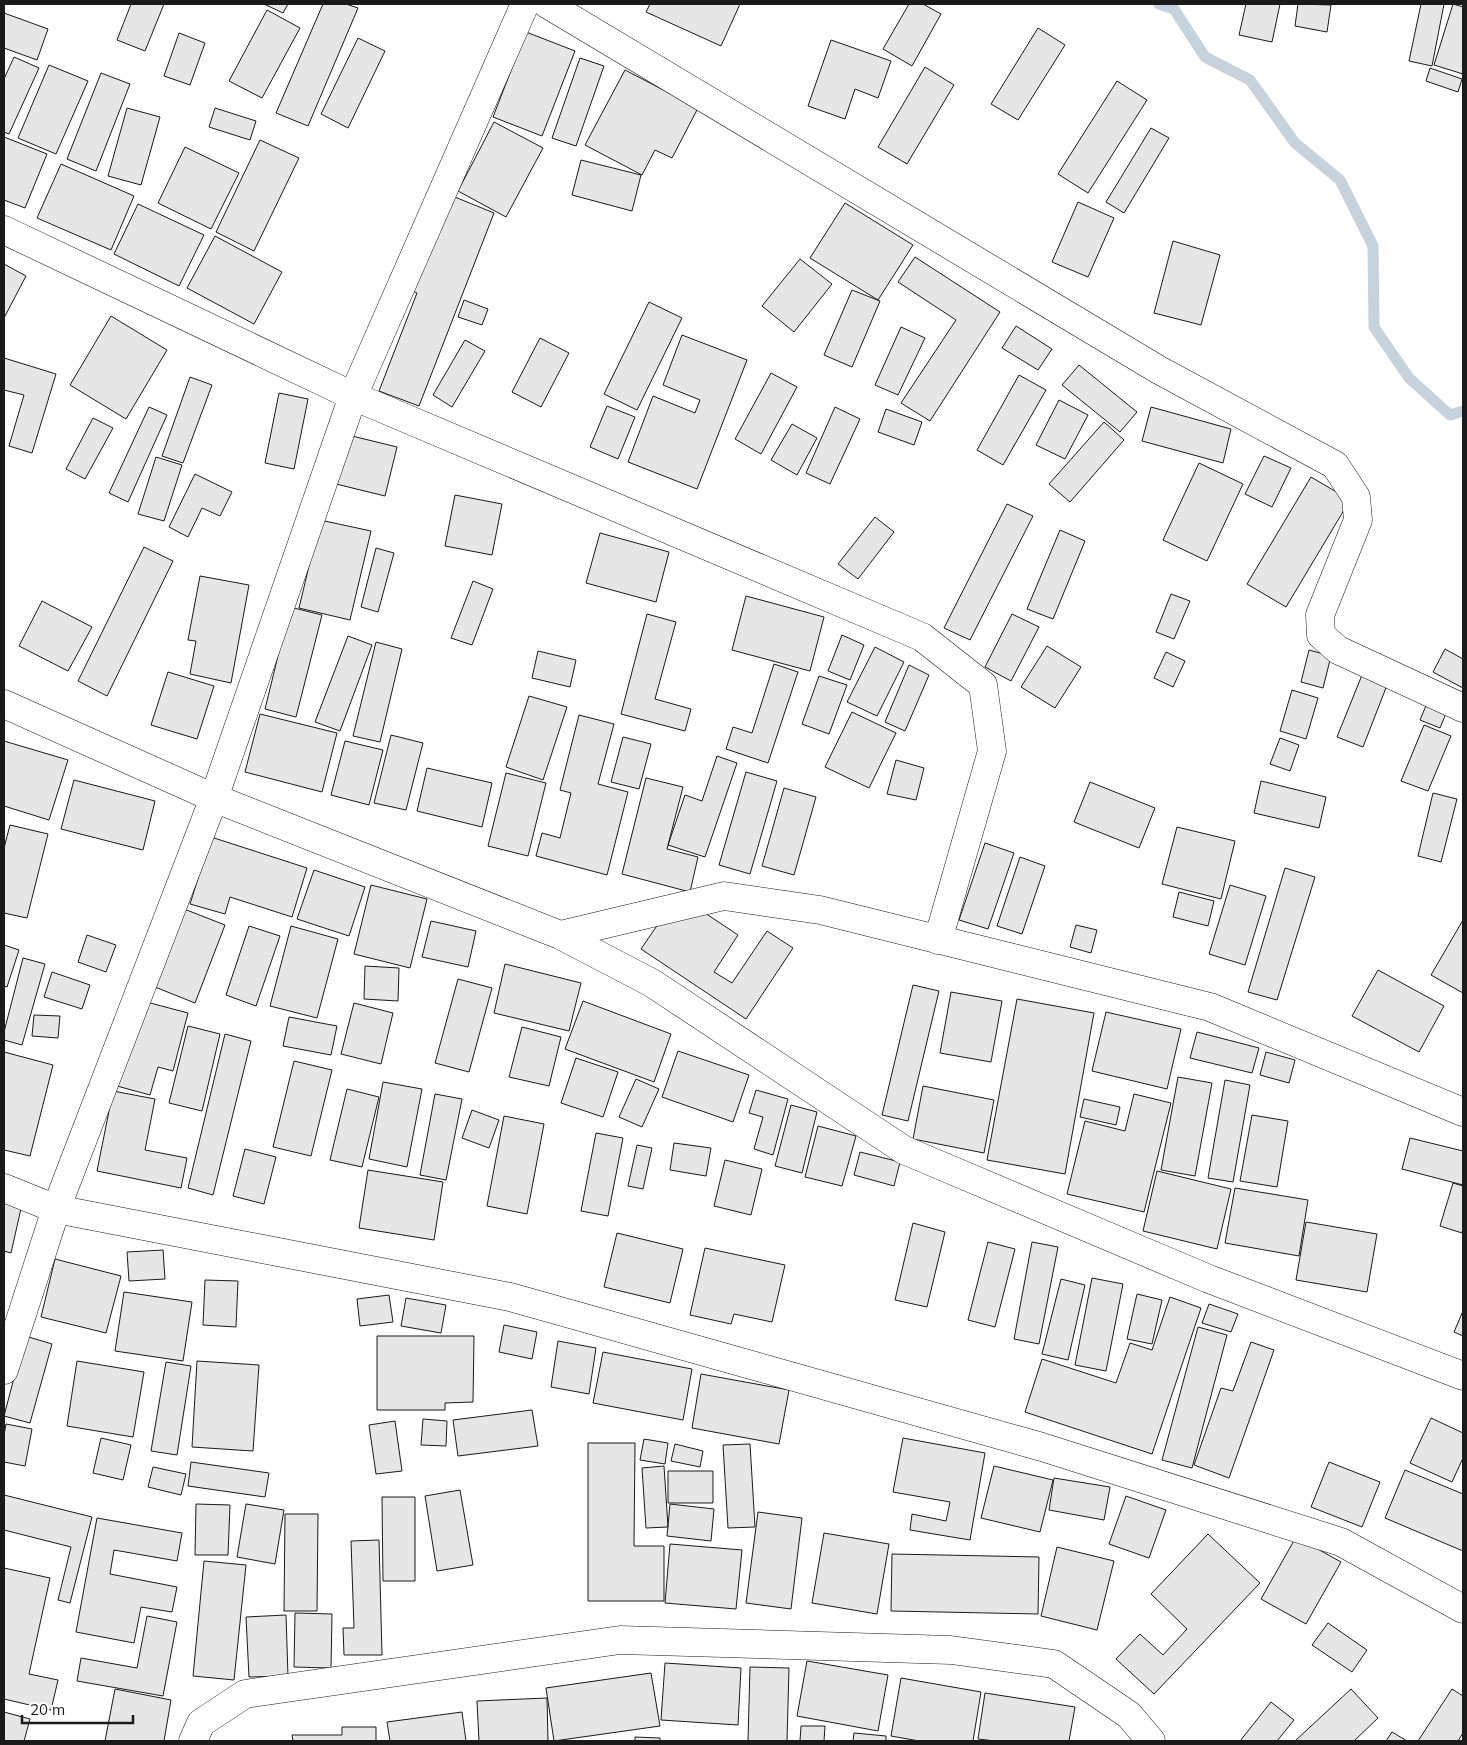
<svg xmlns="http://www.w3.org/2000/svg" width="1467" height="1745" font-family="Mulish,sans-serif">
	<rect width="100%" height="100%" fill="#fff"/>
	<g fill="none" stroke-linecap="round" stroke-linejoin="round">
		<!-- stream -->
		<path stroke="#c6d2dc" stroke-width="11" d="M1159,4L1174,9L1205,57L1250,80L1295,143L1340,180L1373,246L1374,327L1409,378L1450,415L1463,411"/>
	</g>
	<!-- building -->
	<path fill="#e6e6e6" stroke="#1a1a1a" d="M131,4H164L145,51L117,40Z
		M264,4H288L283,13Z
		M323,4H346L358,8L308,126L276,113Z
		M650,4H740L721,46L646,12Z
		M909,4H923L941,14L912,66L883,49Z
		M1246,4H1280L1272,42L1239,35Z
		M1298,4L1331,5L1327,32L1295,26Z
		M1421,4H1444L1432,66L1409,61Z
		M1453,4L1463,7V74L1434,65Z
		M267,10L300,28L262,98L229,81Z
		M4,13L48,29L37,60L4,48Z
		M1038,28L1065,45L1018,120L991,104Z
		M526,32L575,51L542,136L493,117Z
		M179,33L205,43L190,85L164,76Z
		M358,38L385,51L348,128L321,114Z
		M831,40L891,61L878,98L855,89L845,119L808,106Z
		M14,57L39,68L9,134L4,132V79Z
		M580,58L604,66L576,146L552,138Z
		M49,65L88,81L56,154L18,138Z
		M925,67L954,85L907,164L878,147Z
		M1430,68L1462,79L1458,92L1426,81Z
		M625,70L698,108L672,158L655,150L642,175L585,145Z
		M101,73L130,84L96,171L67,159Z
		M1117,81L1147,100L1088,193L1058,174Z
		M127,108L160,117L141,185L108,176Z
		M215,108L256,121L250,140L209,127Z
		M494,122L543,148L506,217L458,191Z
		M1151,128L1169,138L1124,213L1106,202Z
		M4,137L47,154L25,208L4,200Z
		M260,140L299,158L254,251L216,232Z
		M185,147L239,173L211,229L158,203Z
		M581,160L641,175L632,211L572,195Z
		M61,164L134,196L111,250L37,218Z
		M445,193L494,213L419,406L379,391L417,293L408,289Z
		M1078,202L1114,218L1088,277L1052,262Z
		M845,203L913,245L878,300L810,258Z
		M138,204L204,235L179,286L114,254Z
		M215,236L282,272L254,324L187,288Z
		M1173,241L1220,255L1201,325L1154,313Z
		M915,257L1000,312L930,421L901,403L956,320L898,282Z
		M800,259L832,284L794,332L762,306Z
		M4,264L26,276L4,318Z
		M852,290L880,301L852,367L824,355Z
		M464,300L488,309L482,325L458,317Z
		M649,302L682,318L637,410L604,394Z
		M111,316L167,350L126,419L70,385Z
		M1016,326L1052,349L1038,370L1002,348Z
		M901,327L925,338L898,395L875,385Z
		M682,335L747,360L697,489L628,462L653,396L695,413L700,400L663,385Z
		M540,338L569,353L541,407L512,392Z
		M465,340L485,351L452,407L433,395Z
		M4,358L56,374L32,453L9,446L24,395L4,390Z
		M1079,365L1137,412L1120,432L1062,385Z
		M771,373L797,387L761,454L735,439Z
		M1019,375L1046,390L1003,465L977,450Z
		M190,377L212,385L183,463L162,456Z
		M279,393L308,399L294,469L265,463Z
		M1059,400L1088,415L1065,459L1036,445Z
		M607,406L635,417L618,459L590,447Z
		M149,407L167,415L128,502L109,493Z
		M835,407L860,419L830,484L806,473Z
		M1151,407L1231,429L1223,463L1142,441Z
		M886,409L922,422L914,445L878,432Z
		M93,418L113,428L85,479L66,469Z
		M1104,422L1124,440L1070,502L1049,484Z
		M792,424L817,438L797,475L771,460Z
		M348,435L397,447L385,496L336,484Z
		M1264,456L1291,468L1272,507L1245,494Z
		M156,457L182,465L164,521L138,514Z
		M1199,463L1243,484L1207,561L1163,540Z
		M195,474L232,492L220,516L202,508L188,537L169,527Z
		M1311,477L1350,500L1286,607L1247,584Z
		M455,495L502,504L492,555L445,546Z
		M1007,504L1033,516L970,640L944,628Z
		M875,517L894,532L858,579L838,564Z
		M320,520L371,531L350,620L299,608Z
		M1060,530L1085,541L1053,619L1027,609Z
		M600,533L669,552L656,602L586,583Z
		M144,547L173,561L107,696L78,681Z
		M376,548L394,553L378,612L361,607Z
		M200,576L249,585L231,683L190,674L196,641L188,640Z
		M473,581L493,589L472,645L451,638Z
		M1171,594L1190,601L1174,639L1156,632Z
		M746,596L824,617L810,671L732,650Z
		M42,601L92,627L68,671L19,646Z
		M290,607L322,615L296,717L265,709Z
		M647,614L676,622L655,699L691,709L685,731L621,714Z
		M1012,614L1039,627L1011,681L985,667Z
		M842,635L864,645L850,680L828,671Z
		M348,636L372,645L340,731L315,722Z
		M376,642L402,649L380,742L353,736Z
		M1047,646L1081,667L1055,708L1021,687Z
		M875,647L904,662L877,716L847,702Z
		M1445,649L1463,659V688L1433,672Z
		M1309,650L1331,656L1323,688L1301,682Z
		M538,651L576,660L570,687L532,678Z
		M1166,652L1185,661L1173,687L1154,678Z
		M774,664L798,672L768,763L726,749L733,727L752,733Z
		M909,665L929,675L905,731L885,722Z
		M1364,670L1389,680L1363,747L1337,737Z
		M168,672L214,686L197,739L151,725Z
		M819,676L847,685L829,734L802,724Z
		M1292,690L1318,698L1306,739L1280,731Z
		M529,696L567,707L543,780L506,767Z
		M1430,696L1450,704L1440,728L1420,720Z
		M852,712L896,733L869,788L825,767Z
		M260,714L337,733L322,792L245,772Z
		M579,715L614,724L598,784L628,792L607,875L536,856L542,833L560,838L571,793L560,790Z
		M1424,725L1451,736L1428,791L1401,781Z
		M391,735L423,743L406,810L374,803Z
		M623,737L651,744L639,789L611,782Z
		M1280,738L1299,745L1290,771L1270,764Z
		M4,741L68,760L49,820L4,806Z
		M345,741L383,750L369,805L331,795Z
		M717,756L737,763L705,857L668,845L685,795L702,801Z
		M896,760L924,768L916,800L887,794Z
		M427,768L492,783L482,827L417,811Z
		M746,772L777,781L750,874L719,865Z
		M506,773L546,783L528,856L488,846Z
		M646,778L683,787L667,849L698,857L690,892L622,874Z
		M74,780L155,801L143,850L61,829Z
		M1261,781L1326,797L1319,828L1254,813Z
		M1090,782L1155,808L1139,848L1074,822Z
		M784,788L816,797L794,875L762,866Z
		M1433,793L1457,799L1441,862L1418,856Z
		M10,825L48,834L27,918L4,913V848Z
		M1177,827L1235,841L1221,899L1162,884Z
		M211,837L307,868L292,917L230,897L225,914L190,904Z
		M985,843L1014,853L988,929L959,920Z
		M1020,857L1045,866L1022,934L997,926Z
		M1285,868L1315,877L1277,1000L1248,992Z
		M314,870L365,887L349,936L297,919Z
		M371,885L427,899L410,968L354,954Z
		M1230,885L1266,896L1245,965L1209,954Z
		M1179,892L1214,901L1208,926L1173,917Z
		M678,895L738,935L714,972L732,983L767,931L793,948L746,1019L641,949Z
		M184,909L225,925L195,1003L155,987Z
		M1463,920V993L1431,975Z
		M431,921L476,931L468,967L422,957Z
		M1076,925L1097,930L1091,953L1070,947Z
		M249,926L280,936L256,1006L226,995Z
		M291,926L338,939L317,1018L270,1006Z
		M87,935L116,945L106,972L78,962Z
		M4,945L19,950L7,987L4,986Z
		M23,958L45,964L22,1045L4,1040V1032Z
		M505,964L581,983L569,1031L494,1013Z
		M365,966L399,968L398,1001L364,999Z
		M1378,970L1444,1006L1419,1052L1352,1016Z
		M52,972L90,985L82,1009L44,997Z
		M458,979L492,988L469,1072L435,1063Z
		M913,985L939,991L908,1121L882,1115Z
		M951,992L1002,1001L991,1062L940,1053Z
		M1017,999L1094,1013L1065,1174L987,1160Z
		M139,1000L188,1013L173,1071L158,1067L150,1095L117,1086Z
		M583,1001L671,1034L654,1082L565,1049Z
		M354,1003L393,1013L381,1064L341,1054Z
		M1106,1012L1181,1029L1167,1089L1092,1071Z
		M34,1015L60,1016L58,1038L32,1036Z
		M289,1017L337,1026L331,1055L283,1046Z
		M188,1026L220,1034L202,1111L169,1103Z
		M522,1027L561,1037L549,1086L509,1077Z
		M1197,1032L1259,1048L1252,1073L1190,1058Z
		M225,1034L251,1041L213,1195L188,1188Z
		M678,1051L749,1075L733,1122L662,1097Z
		M4,1052L53,1065L30,1156L4,1150Z
		M1266,1052L1295,1060L1289,1083L1260,1075Z
		M576,1058L618,1072L603,1117L561,1103Z
		M294,1061L332,1070L311,1156L273,1147Z
		M1178,1077L1212,1083L1195,1176L1161,1170Z
		M636,1079L659,1089L642,1127L619,1117Z
		M1225,1080L1250,1085L1233,1182L1208,1178Z
		M383,1082L422,1089L407,1167L369,1159Z
		M923,1086L994,1100L984,1153L913,1139Z
		M347,1089L379,1097L362,1167L330,1160Z
		M756,1090L788,1099L773,1155L754,1149L763,1117L749,1113Z
		M113,1091L155,1099L145,1150L187,1158L181,1188L97,1171Z
		M435,1094L462,1099L446,1180L420,1175Z
		M1134,1094L1171,1103L1144,1212L1067,1194L1085,1121L1125,1131Z
		M1084,1099L1120,1107L1116,1125L1080,1117Z
		M791,1105L817,1112L802,1173L775,1166Z
		M472,1110L499,1120L489,1148L462,1138Z
		M1252,1115L1288,1121L1277,1187L1240,1181Z
		M504,1116L544,1124L527,1214L487,1206Z
		M818,1126L856,1136L842,1186L805,1177Z
		M596,1133L623,1138L608,1216L581,1211Z
		M1410,1138L1463,1151V1185L1402,1169Z
		M674,1143L711,1148L706,1176L670,1170Z
		M637,1145L652,1148L643,1189L628,1186Z
		M245,1149L276,1157L264,1204L233,1196Z
		M860,1152L900,1162L894,1186L854,1175Z
		M725,1160L762,1169L751,1215L714,1206Z
		M368,1170L443,1182L434,1240L359,1228Z
		M1157,1171L1231,1189L1217,1249L1143,1231Z
		M1453,1183L1463,1186V1227L1462,1233L1440,1226Z
		M1235,1188L1308,1200L1299,1256L1225,1243Z
		M4,1200L22,1204L11,1253L4,1251Z
		M1306,1222L1377,1234L1367,1292L1296,1280Z
		M913,1223L945,1232L927,1307L895,1300Z
		M617,1233L683,1249L670,1303L604,1287Z
		M988,1242L1015,1249L995,1327L968,1320Z
		M1032,1242L1058,1247L1039,1344L1014,1339Z
		M705,1248L785,1265L772,1322L734,1314L731,1324L690,1315Z
		M163,1250L165,1279L129,1281L127,1252Z
		M55,1259L121,1276L106,1333L41,1317Z
		M1092,1278L1123,1284L1106,1371L1075,1365Z
		M1061,1279L1085,1285L1068,1360L1042,1354Z
		M205,1280L238,1281L236,1327L203,1325Z
		M124,1292L192,1302L183,1361L115,1351Z
		M1137,1294L1162,1300L1152,1344L1127,1339Z
		M389,1295L393,1322L360,1326L357,1299Z
		M1170,1297L1201,1308L1152,1454L1025,1412L1042,1359L1116,1383L1130,1343L1152,1350Z
		M406,1298L446,1305L441,1333L401,1326Z
		M1209,1304L1238,1314L1231,1332L1202,1323Z
		M1463,1311V1336L1454,1332Z
		M504,1325L537,1332L532,1359L499,1352Z
		M1198,1327L1227,1335L1192,1468L1162,1460Z
		M25,1336L52,1344L30,1423L4,1416Z
		M377,1336H474L473,1402L445,1403V1410H377Z
		M558,1341L596,1348L589,1394L551,1387Z
		M1251,1342L1274,1350L1229,1478L1194,1465L1221,1388L1233,1391Z
		M603,1352L692,1369L683,1420L593,1403Z
		M77,1361L144,1372L133,1437L67,1426Z
		M197,1361L259,1365L253,1451L192,1447Z
		M166,1362L191,1366L177,1455L151,1451Z
		M701,1374L789,1390L779,1444L692,1428Z
		M532,1410L538,1446L458,1456L453,1420Z
		M1431,1418L1463,1433V1458L1452,1482L1410,1463Z
		M423,1419L447,1421L446,1446L421,1445Z
		M395,1421L402,1471L376,1474L369,1425Z
		M6,1424L32,1429L25,1466L4,1462V1435Z
		M101,1438L131,1445L123,1480L93,1473Z
		M903,1438L985,1453L970,1540L910,1530L912,1514L946,1521L950,1502L893,1492Z
		M644,1439L668,1443L665,1464L640,1460Z
		M588,1443H635L634,1546H664V1601H588Z
		M675,1444L703,1451L700,1467L671,1461Z
		M750,1444L755,1527L728,1528L723,1445Z
		M191,1462L269,1473L265,1497L188,1486Z
		M1329,1462L1380,1482L1362,1527L1311,1507Z
		M664,1466L668,1527L646,1528L642,1468Z
		M994,1466L1053,1480L1040,1532L981,1518Z
		M153,1467L186,1474L181,1495L148,1487Z
		M1405,1470L1463,1494V1551L1385,1518Z
		M668,1471H713V1503H668Z
		M1054,1478L1110,1487L1104,1520L1049,1510Z
		M460,1490L473,1565L437,1571L425,1496Z
		M4,1495L92,1517L70,1603L58,1600L71,1547L4,1530Z
		M1126,1496L1166,1510L1149,1558L1109,1544Z
		M382,1497H415V1581H383Z
		M196,1504L230,1505L228,1555H195Z
		M246,1504L284,1510L275,1564L237,1557Z
		M670,1504L714,1509L711,1541L667,1536Z
		M758,1512L802,1518L791,1609L746,1603Z
		M285,1514H318L317,1611H284Z
		M97,1518L182,1533L177,1561L114,1550L110,1574L177,1587L172,1612L141,1607L134,1643L76,1632Z
		M824,1533L889,1544L877,1614L812,1603Z
		M1208,1534L1260,1583L1154,1694L1116,1659L1140,1634L1163,1655L1187,1629L1151,1594Z
		M1296,1537L1341,1562L1306,1624L1261,1599Z
		M379,1540L382,1655H344L343,1628H354L351,1541Z
		M670,1544L742,1550L736,1609L665,1603Z
		M1057,1547L1114,1561L1097,1630L1041,1616Z
		M892,1554L1039,1557L1038,1614L891,1611Z
		M204,1561L246,1565L234,1680L193,1676Z
		M4,1568L50,1578L29,1674L58,1680L51,1710L4,1699Z
		M295,1613L332,1614L331,1668L294,1667Z
		M286,1615L288,1676L249,1677L246,1617Z
		M147,1616L177,1622L163,1696L77,1681L81,1658L137,1668Z
		M1328,1623L1367,1650L1352,1672L1312,1645Z
		M807,1661L888,1675L878,1731L797,1716Z
		M665,1663L741,1668L738,1725L661,1720Z
		M750,1667L789,1668L787,1741H748Z
		M651,1673L660,1726L554,1741L546,1688Z
		M901,1678L981,1692L973,1741H919L891,1736Z
		M115,1689L171,1700L164,1741H105Z
		M1351,1689L1378,1718L1354,1741H1295Z
		M1452,1689L1463,1696V1733L1458,1741H1418Z
		M985,1693L1075,1707L1069,1741H995L978,1739Z
		M547,1698L548,1741H479L477,1701Z
		M1271,1702L1294,1720L1277,1741H1240Z
		M4,1712L30,1719L24,1741H4Z
		M462,1712L466,1741H390L387,1722Z
		M801,1726H825L824,1741H800Z
		M342,1727H376V1741H293L292,1735H342Z
		M1392,1732L1407,1741H1386Z
		M854,1733L886,1736V1741H853Z
		M635,1737L660,1738V1741H635Z"/>
	<g fill="none" stroke-linecap="round" stroke-linejoin="round">
		<defs>
			<path id="street" d="M547,4L1159,370L1335,465L1356,497L1358,520L1320,615L1321,635L1338,650L1463,708
				M4,230L353,396L922,637L983,685L992,751L938,940
				M4,704L214,798L560,935L652,983L904,1150L1209,1279L1463,1376
				M560,935L724,896L820,910L1210,1007L1463,1112
				M4,1188L56,1209L510,1297L1042,1447L1341,1542L1463,1609
				M4,1370L56,1209L214,798L353,396L525,4
				M193,1741L201,1723L245,1694L620,1640L951,1650L1054,1664L1129,1715L1151,1741"/>
		</defs>
		<!-- street casing -->
		<use href="#street" stroke="#1a1a1a" stroke-width="29"/>
		<!-- street -->
		<use href="#street" stroke="#fff" stroke-width="28"/>
	</g>
	<!-- border -->
	<rect width="1467" height="1745" fill="none" stroke="#1a1a1a" stroke-width="10"/>
	<!-- scale -->
	<path d="M22 1715v8h111v-8" fill="none" stroke="#1a1a1a" stroke-width="2.5"/>
	<text x="30" y="1715" font-size="15" fill="#1a1a1a" stroke="#ffffff" stroke-width="4" paint-order="stroke">20 m</text>
</svg>
